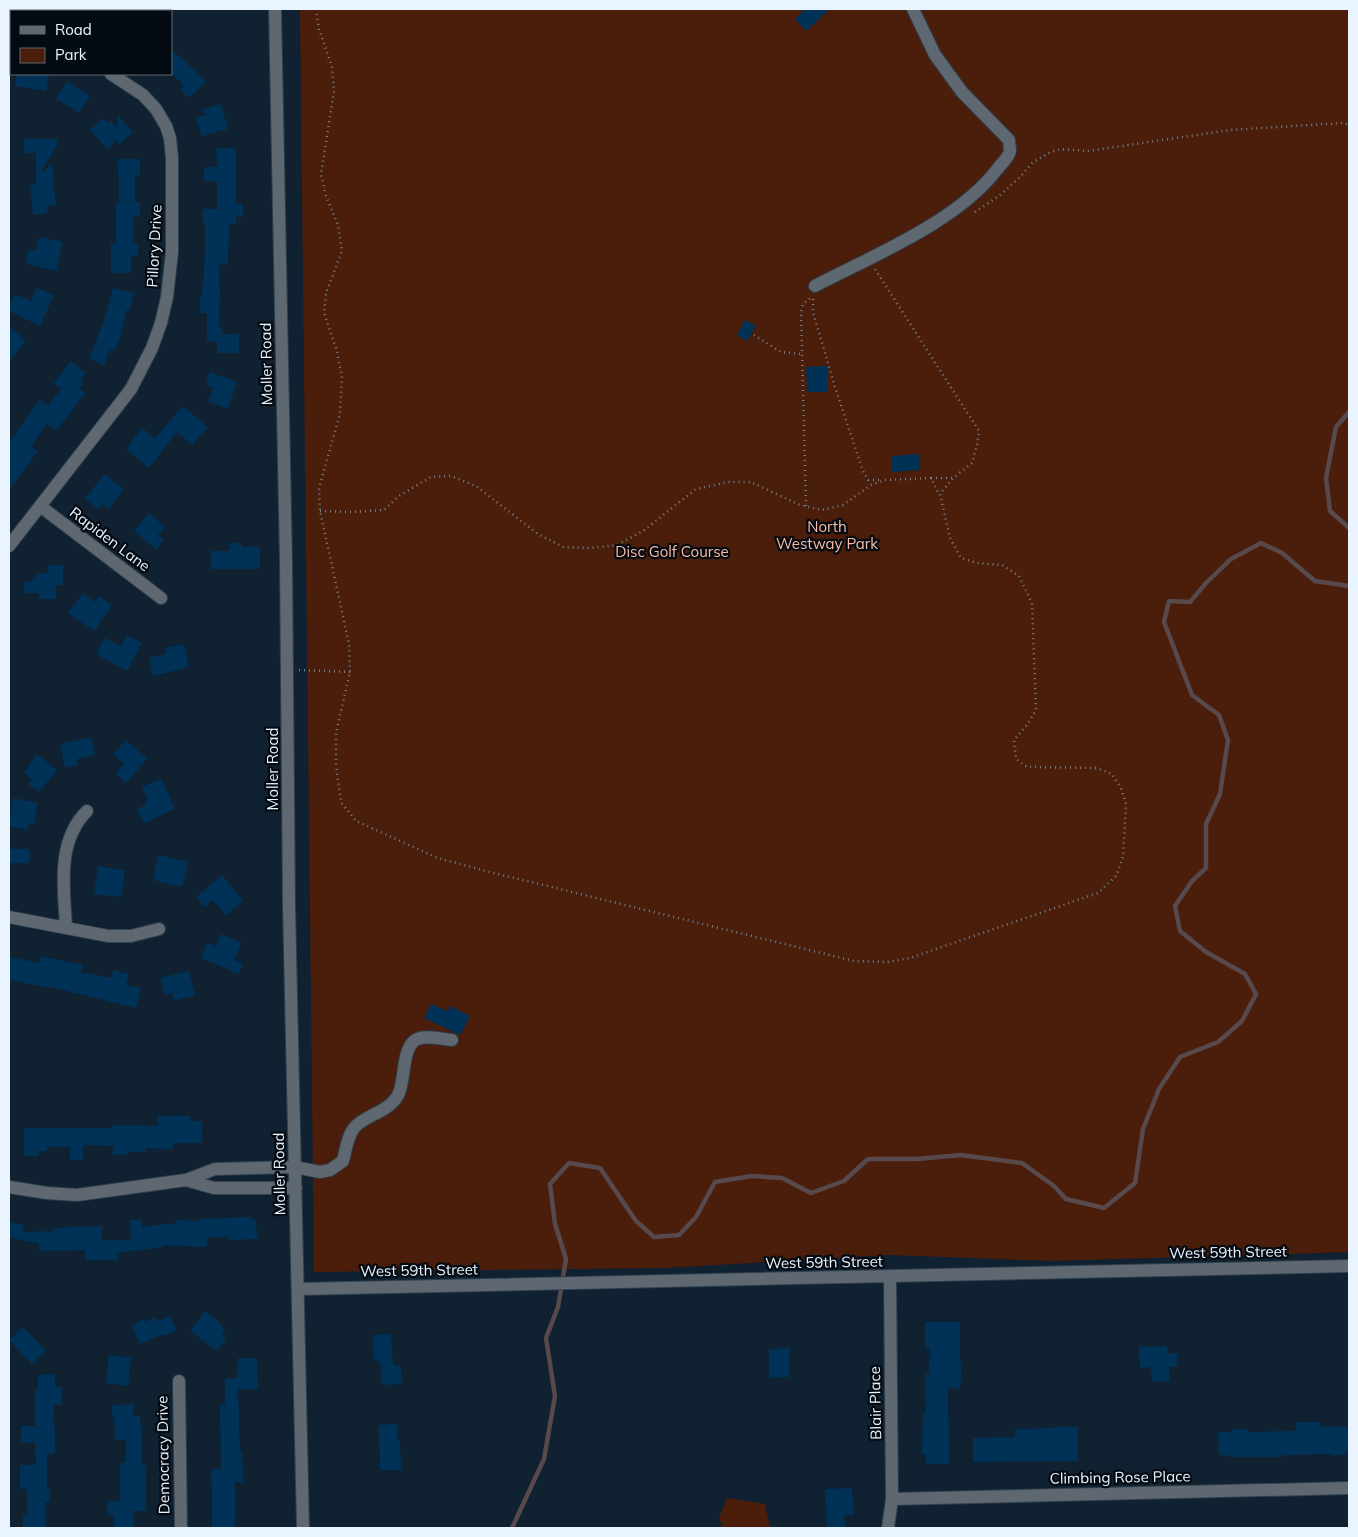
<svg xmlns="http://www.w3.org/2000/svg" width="1358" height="1537" font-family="Mulish,sans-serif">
	<rect width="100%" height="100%" fill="#102131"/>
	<!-- green -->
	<path fill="#4b1d0b" d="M300,9H1349V1252L1052,1261L888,1255L664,1268L314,1272Z
		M727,1498L765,1504L770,1528H723L719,1518Z"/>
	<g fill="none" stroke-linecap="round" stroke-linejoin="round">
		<!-- stream -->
		<path stroke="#58494c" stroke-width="4.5" d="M1349,412L1336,427L1326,478L1330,511L1349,528
			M512,1528L544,1459L555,1396L546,1338L558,1307L566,1259L555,1224L550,1184L569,1163L600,1168L636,1221L654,1237L679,1235L696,1217L715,1182L752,1176L782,1178L811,1193L844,1181L868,1159H917L961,1155L1022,1163L1054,1186L1066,1199L1104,1208L1135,1183L1143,1129L1159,1089L1180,1057L1218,1042L1242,1021L1256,994L1245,974L1206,952L1180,931L1175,906L1192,881L1206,868V824L1220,794L1228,740L1219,715L1192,695L1164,622L1169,601L1190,602L1206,583L1231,559L1261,543L1282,553L1315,581L1349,586"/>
	</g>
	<!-- building -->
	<path fill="#003258" d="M805,9H830L806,31L795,19Z
		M171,49L206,81L189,98L180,90L184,85L171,73Z
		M17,74H49L46,91L15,86Z
		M67,81L90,96L79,113L56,99Z
		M221,104L228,129L202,136L196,118L207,115L201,110Z
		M118,116L133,132L118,146V139L107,149L90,130L103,118L108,123L111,121L118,128Z
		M24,139H57V146L41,171L43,172L52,164L56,205L47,206L48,213L33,215L30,185L36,184V153H24Z
		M216,148H236V204H243V217H236V224H229L228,265L219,264V286H220L219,327H222V334H239V353H217V341L207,342V313H200V296H202V286H203L205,251V224H203V209H217V181H204V167H217Z
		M118,159H140V175H135V202H140V217H134L133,243H138V256H131V273H111V244H116V202H119Z
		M39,237L63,242L56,271L26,264L29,249L36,251Z
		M37,288L54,295L40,326L9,311V307L15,294L31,301Z
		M113,288L134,293L129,311L126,310L121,334L114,351L110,349L104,365L89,359L104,321Z
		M745,320L756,326L747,341L737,335Z
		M9,326L26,341L9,362Z
		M71,361L86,373L80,379L84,382L79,388L85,393L56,431L47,424L31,446L38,451L9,490V443L40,399L48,406L61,389L54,383Z
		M827,366L828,392H807L806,367Z
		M210,372L237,382L228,409L208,402L213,388L206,385Z
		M183,406L208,427L192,445L177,432L149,468L126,449L142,428L155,438Z
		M919,454L920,470L892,472L891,456Z
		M104,474L124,489L109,509L102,504L98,509L85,499Z
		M149,513L165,527L158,535L164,540L156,550L134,531Z
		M230,543H242V547H260V569H211V551H230Z
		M48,565H63V585H56V599H39V593H24V582H30L38,573H48Z
		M83,593L95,602L99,596L112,605L94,631L68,613Z
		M127,635L142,643L127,671L96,654L105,638L121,646Z
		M184,644L189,667L153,676L149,658L166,654L165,648Z
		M91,737L95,755L77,759L78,765L65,768L60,744Z
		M126,740L147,759L126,783L116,774L124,764L113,754Z
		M37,754L57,770L39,792L28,784L32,779L24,772Z
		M161,779L175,809L144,823L137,809L146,805L145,802L148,800L142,787Z
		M13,798L38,803L34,824L29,823L28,830L9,826Z
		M9,849H29V863H9Z
		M158,855L188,862L182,887L153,880Z
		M98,866L125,870L121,897L94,894Z
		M222,875L243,901L226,915L213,900L205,907L196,897Z
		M221,934L242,943L234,960L243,964L239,974L201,958L207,943L216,946Z
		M41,956L83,965L81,972L112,978L113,970L129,974L126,985L141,988L136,1008L51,987V988L9,980V957L40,963Z
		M188,971L195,995L174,1001L172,993L165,995L160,978Z
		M431,1004L448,1011L450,1006L470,1016L460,1035L424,1018Z
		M158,1116H190V1121H202V1143H173V1149L146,1148V1152H128V1155H113V1146L83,1145V1160H70V1147H47V1151H39V1156H24V1128H113V1125L158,1126Z
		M251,1217V1220H256L257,1239L229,1240V1237H208L207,1247L163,1245V1247L117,1253V1260H85V1250L39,1251V1244L9,1237V1222L24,1225L22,1232L53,1231V1228L102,1226V1240H131L129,1220L142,1219V1227L176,1223V1220L198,1221L199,1219Z
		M205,1311L221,1323L220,1325L226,1330L222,1335L226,1339L217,1351L190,1331Z
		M170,1316L177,1330L164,1336L163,1334L140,1344L131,1325L144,1319L145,1322L156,1317L158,1321Z
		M925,1322H960V1362H962L960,1389L948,1388L949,1464H926V1454H922L923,1413H926L925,1387L926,1373L929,1374L930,1348H925Z
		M23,1327L46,1351L32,1364L9,1340Z
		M391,1334L393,1366H401L402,1384L382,1385L380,1361H374L373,1335Z
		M1167,1346L1168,1354L1177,1353L1178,1366L1169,1367L1170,1381L1152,1382L1151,1367L1140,1368L1139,1347Z
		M789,1348V1377L769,1378V1349Z
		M109,1355L131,1358L128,1386L106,1383Z
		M238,1358H257L258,1389H239L238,1391L240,1451H242L243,1482H235V1528H212V1483H211V1469H221L220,1404H225V1378H237Z
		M55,1374V1387H62V1405H54L55,1453H47V1489H50V1502H45L46,1528H23V1515H27V1489H20V1465H36L35,1442L21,1443V1426H35V1390H38V1375Z
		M133,1404V1416H140L141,1427H142V1465H146V1511H133L134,1528H114V1515H107V1501H120V1463H126V1440H115L114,1417H112V1405Z
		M1296,1422H1321V1427L1349,1426V1454L1334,1456V1454L1284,1455V1457H1228V1455H1219L1218,1432H1232V1429H1247V1432L1296,1431Z
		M397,1424V1441H400L401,1470H380L379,1425Z
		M1053,1427H1078V1461L973,1462V1438L1015,1437V1429L1053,1428Z
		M852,1488L854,1515H844L845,1528H827L825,1489Z"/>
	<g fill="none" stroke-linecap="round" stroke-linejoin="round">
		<defs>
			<path id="minor" d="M24,9L27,11
				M275,9L286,562L289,907L303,1528
				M9,17L11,14
				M815,286C874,255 958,222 999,167C1002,163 1009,157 1010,151C1010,148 1009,143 1009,140L962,92L935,55L913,9
				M40,506L161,598
				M9,546L131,389L152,348L161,323L167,297L172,252V158L170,138L166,126L156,109L143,95L111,74
				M9,917L108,936H131L159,929
				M66,927C64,888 56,842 87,811
				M186,1180L214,1188H296
				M9,1187L47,1193L77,1195L186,1180L215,1169L295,1167L320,1172L330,1170L343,1161C346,1150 347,1137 354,1128C364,1115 391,1112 399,1093C405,1079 402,1052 414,1041C423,1034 441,1039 452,1040
				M299,1289L1349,1266
				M179,1381L181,1528
				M892,1499L1349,1488
				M888,1528L892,1499L890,1277"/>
		</defs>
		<!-- minor casing -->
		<use href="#minor" stroke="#2e3f4e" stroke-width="14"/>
		<!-- path -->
		<path stroke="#748290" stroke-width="2.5" stroke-dasharray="1 4" stroke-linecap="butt" d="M316,9L319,29L332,67L334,91L321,174L326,196L338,225L342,251L326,293L324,313L336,348L342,376L340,414L319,488L320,511L349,644L350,672L336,733V765L341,802L356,821L438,858L486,871L854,961L887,962L910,958L1098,893L1116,876L1123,857L1126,804L1121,788L1112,774L1096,768L1027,767L1016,759L1014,740L1027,725L1036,710L1032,603L1019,576L1002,565L977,563L961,558L950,538L940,494L953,478L972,463L977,445L979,431L875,269
			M975,212L999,196L1021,176L1033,162L1051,152L1061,149L1088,151L1230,130L1343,123L1349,125
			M813,299V312L834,384L863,471L868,480H883
			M754,335L781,352L802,354
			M931,478H953
			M806,506L801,312L803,304L812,297
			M320,511L353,512L384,510L399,496L431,477L451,476L476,486L538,534L563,547L590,548L617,545L643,531L696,489L728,482H751L800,505L822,510L843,505L871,485L885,480L931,478L939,494
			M299,670L350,672"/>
		<!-- minor -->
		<use href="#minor" stroke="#5f6870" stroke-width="12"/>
	</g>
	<g text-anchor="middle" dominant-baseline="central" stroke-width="4.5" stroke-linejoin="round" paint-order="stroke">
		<!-- street labels -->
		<g font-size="15" fill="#e9f4fe" stroke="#040a11">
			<text transform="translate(154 246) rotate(-87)">Pillory Drive</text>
			<text transform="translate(266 364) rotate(-91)">Moller Road</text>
			<text transform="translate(110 539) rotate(37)">Rapiden Lane</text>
			<text transform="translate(272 769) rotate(-90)">Moller Road</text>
			<text transform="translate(279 1174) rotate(-91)">Moller Road</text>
			<text transform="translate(1228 1252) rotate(-1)">West 59th Street</text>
			<text transform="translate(824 1262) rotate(-1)">West 59th Street</text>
			<text transform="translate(419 1270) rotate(-1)">West 59th Street</text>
			<text transform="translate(875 1403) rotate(-91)">Blair Place</text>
			<text transform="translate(163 1455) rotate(-91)">Democracy Drive</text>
			<text transform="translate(1120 1477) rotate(-1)">Climbing Rose Place</text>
		</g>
		<!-- park labels -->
		<g font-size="15" fill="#fabaa3" stroke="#040a11">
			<text x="827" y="526">North<tspan x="827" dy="17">Westway Park</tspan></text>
			<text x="672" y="551">Disc Golf Course</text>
		</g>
	</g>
	<!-- border -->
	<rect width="1358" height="1537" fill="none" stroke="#e9f4fe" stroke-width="20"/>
	<!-- legend -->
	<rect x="10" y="10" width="162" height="65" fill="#040a11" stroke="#606870"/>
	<rect x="20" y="26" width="25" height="8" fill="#5f6870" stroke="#606870"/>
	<text x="55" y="35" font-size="15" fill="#e9f4fe">Road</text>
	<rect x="20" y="48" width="25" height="15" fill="#4b1d0b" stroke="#606870"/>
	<text x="55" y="60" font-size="15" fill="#e9f4fe">Park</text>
</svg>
